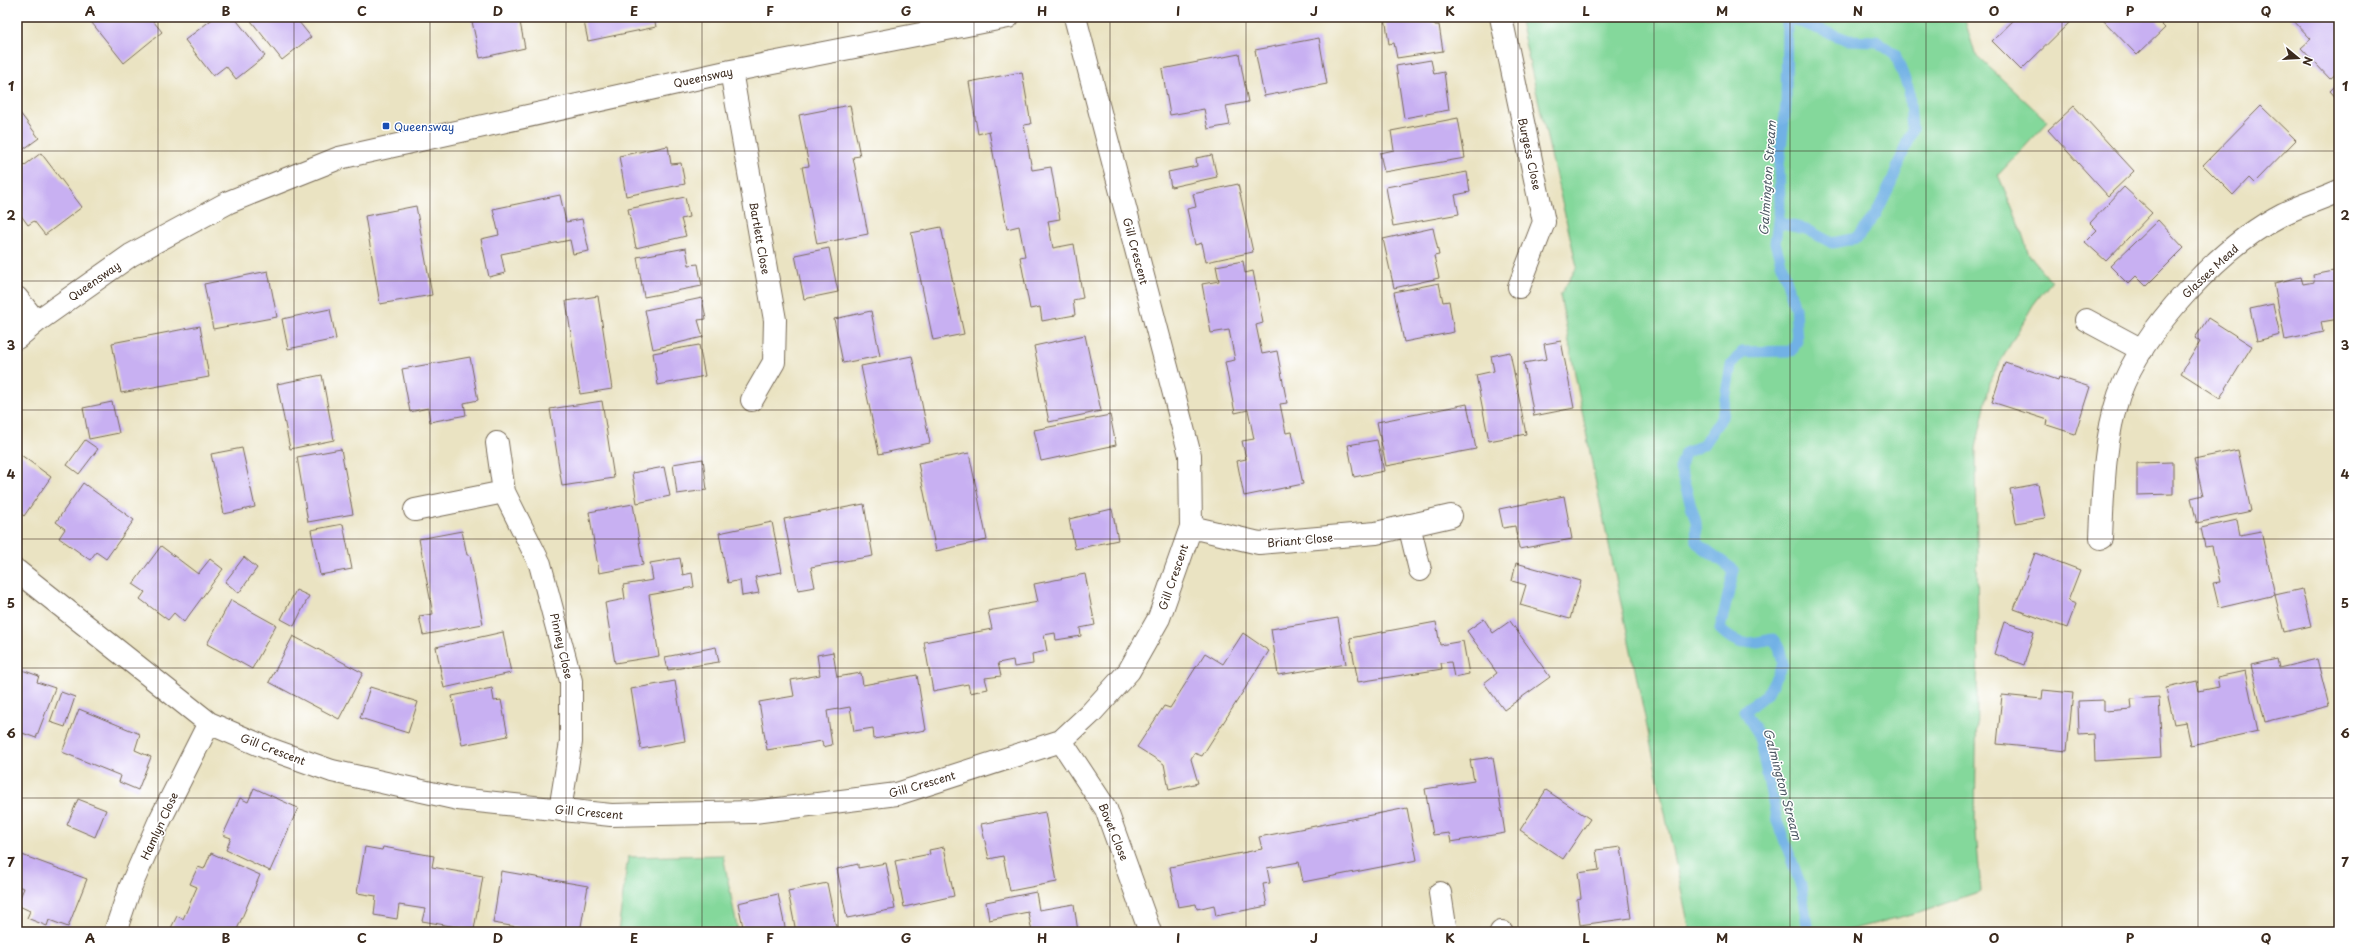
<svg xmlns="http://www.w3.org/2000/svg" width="2356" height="949" font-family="'Playpen Sans',sans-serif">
	<rect width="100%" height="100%" fill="#fff"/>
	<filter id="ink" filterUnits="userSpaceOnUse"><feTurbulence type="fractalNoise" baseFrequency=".025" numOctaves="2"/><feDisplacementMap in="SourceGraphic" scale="8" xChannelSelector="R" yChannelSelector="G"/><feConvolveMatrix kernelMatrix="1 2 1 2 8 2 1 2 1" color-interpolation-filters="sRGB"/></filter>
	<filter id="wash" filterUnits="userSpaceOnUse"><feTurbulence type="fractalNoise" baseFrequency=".012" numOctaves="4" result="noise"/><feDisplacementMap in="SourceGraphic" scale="16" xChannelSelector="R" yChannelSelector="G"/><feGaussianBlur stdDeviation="0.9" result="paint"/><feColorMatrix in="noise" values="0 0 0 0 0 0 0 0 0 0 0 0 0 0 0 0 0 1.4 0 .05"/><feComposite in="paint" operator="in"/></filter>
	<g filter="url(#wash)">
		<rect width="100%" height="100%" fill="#eae3c2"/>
		<!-- green -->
		<path fill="#84d89b" stroke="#60815c" d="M1519,17H1964L1975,54L2048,122L1998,175L2018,221L2029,255L2051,282L2033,305L1991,378L1976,448L1978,637L1975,821L1981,891L1920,912L1841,932H1690L1595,479L1560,295L1577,267Z
			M723,855L738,932H618L628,857Z"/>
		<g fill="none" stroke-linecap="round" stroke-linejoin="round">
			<!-- stream -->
			<path stroke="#71b1e5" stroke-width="11" d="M1787,17L1786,104L1779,166L1780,206L1775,243L1795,308L1797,341L1792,351L1742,352L1731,365L1722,417L1703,445L1685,453L1680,469L1696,522L1697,543L1734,570L1720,629C1739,648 1748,644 1773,639L1779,647L1783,664L1767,694L1744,711L1758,733L1777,821L1801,886L1808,932
				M1778,223L1806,229L1832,243L1857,238L1876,214L1893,179L1912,129L1909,90L1895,54L1876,41L1848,40L1787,17"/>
		</g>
		<g id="blocks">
			<!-- building -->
			<path fill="#c8b0f2" d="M100,17H150L162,32L124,63L92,23Z
				M215,17H234L265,56L236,79L226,66L213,76L185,40Z
				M248,17H306L299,22L311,37L282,60Z
				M471,17H519L525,48L480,58Z
				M583,17H654L656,27L588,41Z
				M1385,17H1433L1434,25H1439L1443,51L1397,58L1394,43L1389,44Z
				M2017,17H2075L2021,70L1992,41Z
				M2100,17H2159L2157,20L2165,28L2137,55Z
				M2293,17H2339V71L2330,79L2301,48L2311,39L2291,18Z
				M1319,38L1327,84L1264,96L1255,50Z
				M1239,54L1248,102L1226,106L1230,125L1208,129L1204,109L1170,115L1162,69Z
				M1431,60L1434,74L1444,72L1449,110L1404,118L1396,66Z
				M1022,72L1031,124L1024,125L1032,170L1051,167L1060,219L1048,221L1053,248L1074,244L1083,298L1073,300L1075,315L1042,321L1040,307L1030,309L1020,257L1025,256L1019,226L1007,229L989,131L978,134L969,82Z
				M2339,82V101L2330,91Z
				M850,105L860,156L853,157L868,234L817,244L802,167L809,166L799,115Z
				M2074,106L2134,171L2108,196L2048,130Z
				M2261,106L2296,140L2254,183L2249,178L2233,195L2203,165Z
				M17,109L39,138L17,154Z
				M1458,118L1465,158L1384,172L1380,153L1394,150L1391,131Z
				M668,146L671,164L681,163L685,184L626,196L619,156Z
				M41,153L82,207L45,235L34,221L28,225L17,210V171Z
				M1212,155L1217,177L1171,187L1168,172L1197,166L1196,158Z
				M1467,172L1470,192L1455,195L1459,214L1393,226L1386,187Z
				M1238,184L1253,252L1206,262L1202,243L1195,245L1187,209L1196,207L1193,194Z
				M2124,187L2152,213L2106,261L2085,242L2097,230L2090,223Z
				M560,195L566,222L582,219L589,251L573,254L570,240L501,254L505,273L489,277L481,239L499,235L493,209Z
				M685,197L689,217L681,219L686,236L636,248L628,209Z
				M416,206L432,295L380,304L365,216Z
				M2158,220L2184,248L2146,286L2136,276L2128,284L2110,266Z
				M941,227L964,334L933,340L911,233Z
				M1433,228L1439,255L1434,256L1439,278L1394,288L1383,239Z
				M686,248L689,265L698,264L702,286L644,297L637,257Z
				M829,248L838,292L804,299L795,255Z
				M1243,261L1245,273L1253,271L1263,323L1256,325L1262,354L1277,351L1287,403L1280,404L1286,433L1292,432L1303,484L1244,496L1237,461L1246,459L1242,441L1254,439L1248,410L1235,413L1225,362L1235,360L1229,330L1211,333L1202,284L1219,281L1216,266Z
				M2339,270V319L2321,322L2323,332L2285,340L2274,283L2301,277L2303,284L2314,282L2313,275Z
				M268,271L277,317L213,329L204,284Z
				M1439,283L1443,302L1449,301L1454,332L1404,342L1394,292Z
				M598,296L612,389L580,394L566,301Z
				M702,298L706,319L698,320L703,337L653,349L645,310Z
				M2273,304L2280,335L2257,341L2250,309Z
				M330,309L336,339L288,349L282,319Z
				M871,311L880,356L843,363L834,319Z
				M2208,318L2252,346L2220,398L2181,373L2200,342L2195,338Z
				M200,326L209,377L121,393L112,343Z
				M1085,335L1101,411L1049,422L1034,346Z
				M1561,341L1574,408L1534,416L1524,363L1547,359L1544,344Z
				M699,345L705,376L658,385L653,353Z
				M1510,352L1526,434L1489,441L1476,375L1494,371L1491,356Z
				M912,356L930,443L879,454L861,366Z
				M470,357L478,400L464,403L466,415L430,422L428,408L410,412L402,369Z
				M2005,362L2058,380L2059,377L2090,387L2075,434L2047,425L2048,420L1992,402Z
				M322,375L334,440L290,449L277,384Z
				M602,401L614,478L562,486L550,409Z
				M112,402L119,433L89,439L83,408Z
				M1467,404L1476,449L1386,466L1377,422Z
				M1110,415L1116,445L1041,461L1034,430Z
				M85,440L98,449L79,474L67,465Z
				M1377,440L1384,471L1354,477L1348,445Z
				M242,448L255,507L224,514L211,454Z
				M341,449L353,514L308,522L297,457Z
				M2238,450L2251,511L2197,523L2191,498L2203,495L2194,459Z
				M17,452L51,477L24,516L17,511Z
				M969,453L987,540L936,551L918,463Z
				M703,459L707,490L677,494L673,464Z
				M2173,462V494L2137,495V463Z
				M664,467L670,496L637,503L632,473Z
				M83,483L134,520L106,559L96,552L90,560L59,538L65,529L56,522Z
				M2038,484L2045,518L2016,523L2010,489Z
				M1564,496L1572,539L1519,549L1515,526L1503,528L1499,509Z
				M633,504L643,565L599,573L589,512Z
				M864,504L873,556L811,567L815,587L798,590L784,519Z
				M1112,509L1118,540L1075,549L1069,519Z
				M2237,520L2240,535L2261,531L2275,595L2219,608L2213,583L2220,582L2212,546L2205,547L2201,528Z
				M772,522L782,572L755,577L759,593L742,596L740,580L728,583L719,533Z
				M343,524L352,569L320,575L311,530Z
				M462,531L467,555H470L483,624L423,635L419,616L433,614L419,539Z
				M161,546L198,574L210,559L223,569L184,622L174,613L168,620L140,599L145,592L133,584Z
				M2035,553L2080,570L2068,601L2076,604L2067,628L2014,609Z
				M244,557L257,568L239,593L225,582Z
				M680,558L683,575L692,573L694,587L649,595L659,656L615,663L605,603L625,599L623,585L653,580L650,563Z
				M1516,563L1581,581L1570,619L1520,605L1526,585L1512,581Z
				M1085,574L1095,625L1080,628L1081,636L1056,640L1055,633L1044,635L1047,651L1032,654L1033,664L1014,667L1013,660L998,663L1001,676L985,678L988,689L970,693L968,684L933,691L924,642L992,629L988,611L1038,602L1034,584Z
				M2302,589L2311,626L2284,632L2275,595Z
				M296,590L309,596L294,626L281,619Z
				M231,600L276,625L252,669L207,644Z
				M1338,618L1346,664L1278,675L1271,629Z
				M1484,619L1493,633L1510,621L1550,677L1504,710L1484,683L1497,673L1467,631Z
				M1436,622L1440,645L1463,641L1469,674L1454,677L1451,662L1441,663L1442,669L1358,682L1350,638Z
				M2004,622L2034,632L2024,665L1994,654Z
				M503,632L511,673L444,688L436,647Z
				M1243,633L1269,651L1202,756L1194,753L1191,759L1198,783L1169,790L1164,764L1137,747L1164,706L1170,708L1205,653L1223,664Z
				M293,636L363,673L339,719L269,682Z
				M716,647L719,662L668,670L665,657Z
				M833,652L837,677L861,673L863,685L917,675L926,730L874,739L873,728L854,731L850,707L827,711L832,745L823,747L822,741L767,750L759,702L794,696L791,680L820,675L817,655Z
				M2277,659L2279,668L2317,659L2329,706L2265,722L2251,665Z
				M22,670L39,676L37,682L55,688L36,738L17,731V683Z
				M2245,671L2258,731L2191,746L2186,722L2174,724L2166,688L2197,681L2199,691L2219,687L2217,677Z
				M675,681L685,741L641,749L631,689Z
				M370,687L418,702L408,733L360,718Z
				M492,688L494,701L501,700L508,736L462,745L452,696Z
				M2043,690L2073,693L2067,751L1997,744L2002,695L2042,699Z
				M61,692L75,697L65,727L50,722Z
				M2159,697L2162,757L2095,761L2094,734L2079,735L2078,701L2104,700V711L2132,709L2131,699Z
				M79,709L140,734L135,750L151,757L138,790L119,782L121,776L62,752Z
				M1493,757L1505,833L1451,842L1449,833L1433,835L1425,789L1474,781L1470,760Z
				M254,788L298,808L270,871L226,850L231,838L223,835L240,798L248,802Z
				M1546,790L1590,819L1563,859L1520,830Z
				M78,799L106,810L95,837L67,825Z
				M1407,808L1417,860L1303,882L1299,862L1267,868L1270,883L1263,884L1267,906L1216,916L1214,905L1197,909L1196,904L1178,907L1170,867L1262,849L1259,837Z
				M1045,812L1057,882L1010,891L1003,856L989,859L981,824Z
				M365,847L382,850L383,847L434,856L432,867L483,876L474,930L422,921L425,909L399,905L397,919L374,915L376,896L357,893Z
				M944,847L954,896L904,907L895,861L930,854L929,850Z
				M1621,847L1631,918L1580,925L1577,899L1581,898L1578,873L1599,870L1596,850Z
				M211,853L260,875L236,932H181L171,928L177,916L183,919L197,887L190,884L194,875L198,867L204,869Z
				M22,855L87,879L68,927L49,920L47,926L27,918L30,911L17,905L24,888L17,886V866Z
				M886,863L895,909L847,918L837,869L858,864V868Z
				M501,871L588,886L580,932H546L493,923Z
				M827,883L837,932H796L788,891Z
				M1036,892L1039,910L1074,904L1078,932H1032L1028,912L989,920L986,902Z
				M778,894L786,932H744L738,903Z"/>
		</g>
	</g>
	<g filter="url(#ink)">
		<use href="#blocks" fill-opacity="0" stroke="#786b57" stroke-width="1"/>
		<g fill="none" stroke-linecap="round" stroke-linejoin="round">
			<defs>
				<path id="minor" d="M1501,17L1544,222L1519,287
					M731,71L775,320L774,362L752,400
					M17,298L36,322
					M2086,320L2142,350
					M17,338L36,322L131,255L229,202L339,158L731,71L1008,17
					M497,443L504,492L540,564L571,681V742L560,810
					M415,510L504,492
					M1409,525L1420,570
					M1191,527L1259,543L1376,533L1451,516
					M2101,538C2103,492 2104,439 2119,395C2143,329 2221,246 2283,214C2301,205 2321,199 2339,191
					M17,571L209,723L267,748L332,771L458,799L611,815L754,812L897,794L1061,741L1090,714L1129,671L1159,618L1191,527L1190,455L1075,17
					M1061,741L1106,809L1150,932
					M1440,893L1446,932
					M115,932L130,888L159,822L209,723
					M1501,932H1502"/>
			</defs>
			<!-- minor casing -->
			<use href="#minor" stroke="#786b57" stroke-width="24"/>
			<!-- minor -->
			<use href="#minor" stroke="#fff" stroke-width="22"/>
		</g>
	</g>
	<!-- grid -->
	<path fill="none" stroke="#3b2a1e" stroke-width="1" stroke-opacity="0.55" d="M158,17V932M294,17V932M430,17V932M566,17V932M702,17V932M838,17V932M974,17V932M1110,17V932M1246,17V932M1382,17V932M1518,17V932M1654,17V932M1790,17V932M1926,17V932M2062,17V932M2198,17V932M17,151H2339M17,281H2339M17,410H2339M17,539H2339M17,668H2339M17,798H2339"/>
	<!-- markers -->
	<rect fill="#1a4fb4" stroke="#fff" stroke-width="1.5" x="382" y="122" width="8" height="8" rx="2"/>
	<g text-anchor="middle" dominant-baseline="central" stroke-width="3" stroke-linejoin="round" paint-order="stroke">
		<!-- street labels -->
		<g font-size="11" fill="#3b2a1e" stroke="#fff">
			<text transform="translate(703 77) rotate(-12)">Queensway</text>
			<text transform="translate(1530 154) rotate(78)">Burgess Close</text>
			<text transform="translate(760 238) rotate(80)">Bartlett Close</text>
			<text transform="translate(1136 251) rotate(75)">Gill Crescent</text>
			<text transform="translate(2210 271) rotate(-43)">Glasses Mead</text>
			<text transform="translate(94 281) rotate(-35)">Queensway</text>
			<text transform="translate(1300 540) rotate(-5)">Briant Close</text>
			<text transform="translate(1173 577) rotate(-71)">Gill Crescent</text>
			<text transform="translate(562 646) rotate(77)">Pinney Close</text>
			<text transform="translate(273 749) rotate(21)">Gill Crescent</text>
			<text transform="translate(922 784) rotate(-16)">Gill Crescent</text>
			<text transform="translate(589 812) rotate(5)">Gill Crescent</text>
			<text transform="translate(159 826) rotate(-65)">Hamlyn Close</text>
			<text transform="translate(1114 832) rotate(68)">Bovet Close</text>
		</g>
		<!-- transit labels -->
		<g font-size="11" fill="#164399" stroke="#fff" text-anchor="start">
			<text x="394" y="126">Queensway</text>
		</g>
		<!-- water labels -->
		<g font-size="12" font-style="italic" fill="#4e5964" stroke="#fff">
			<text transform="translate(1767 178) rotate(-86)">Galmington Stream</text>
			<text transform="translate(1783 784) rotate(75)">Galmington Stream</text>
		</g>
	</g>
	<!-- margin -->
	<rect width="2356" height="949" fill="none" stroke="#fff" stroke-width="44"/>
	<!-- north arrow -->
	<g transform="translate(2298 58) rotate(108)" stroke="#ffffff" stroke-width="3" paint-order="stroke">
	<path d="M0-3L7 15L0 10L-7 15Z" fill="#3b2a1e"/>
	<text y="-6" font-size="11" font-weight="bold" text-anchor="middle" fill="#3b2a1e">N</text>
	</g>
	<rect x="22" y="22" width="2312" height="905" fill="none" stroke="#3b2a1e" stroke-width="1.5"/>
	<g font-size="13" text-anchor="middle" font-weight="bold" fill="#3b2a1e">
		<text x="90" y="16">A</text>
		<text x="226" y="16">B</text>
		<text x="362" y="16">C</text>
		<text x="498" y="16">D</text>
		<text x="634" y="16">E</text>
		<text x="770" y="16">F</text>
		<text x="906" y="16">G</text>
		<text x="1042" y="16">H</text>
		<text x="1178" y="16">I</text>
		<text x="1314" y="16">J</text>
		<text x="1450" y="16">K</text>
		<text x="1586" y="16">L</text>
		<text x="1722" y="16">M</text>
		<text x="1858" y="16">N</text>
		<text x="1994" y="16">O</text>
		<text x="2130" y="16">P</text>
		<text x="2266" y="16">Q</text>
		<text x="11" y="91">1</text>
		<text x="2345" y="91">1</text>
		<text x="11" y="220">2</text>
		<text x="2345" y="220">2</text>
		<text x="11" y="350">3</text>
		<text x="2345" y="350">3</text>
		<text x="11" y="479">4</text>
		<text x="2345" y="479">4</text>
		<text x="11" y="608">5</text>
		<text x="2345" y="608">5</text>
		<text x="11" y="738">6</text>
		<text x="2345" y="738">6</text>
		<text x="11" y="867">7</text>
		<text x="2345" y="867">7</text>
		<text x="90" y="943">A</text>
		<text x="226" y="943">B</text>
		<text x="362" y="943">C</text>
		<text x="498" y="943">D</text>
		<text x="634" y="943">E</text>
		<text x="770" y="943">F</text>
		<text x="906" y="943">G</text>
		<text x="1042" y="943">H</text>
		<text x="1178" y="943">I</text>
		<text x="1314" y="943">J</text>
		<text x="1450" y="943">K</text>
		<text x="1586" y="943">L</text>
		<text x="1722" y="943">M</text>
		<text x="1858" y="943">N</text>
		<text x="1994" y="943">O</text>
		<text x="2130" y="943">P</text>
		<text x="2266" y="943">Q</text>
	</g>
</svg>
